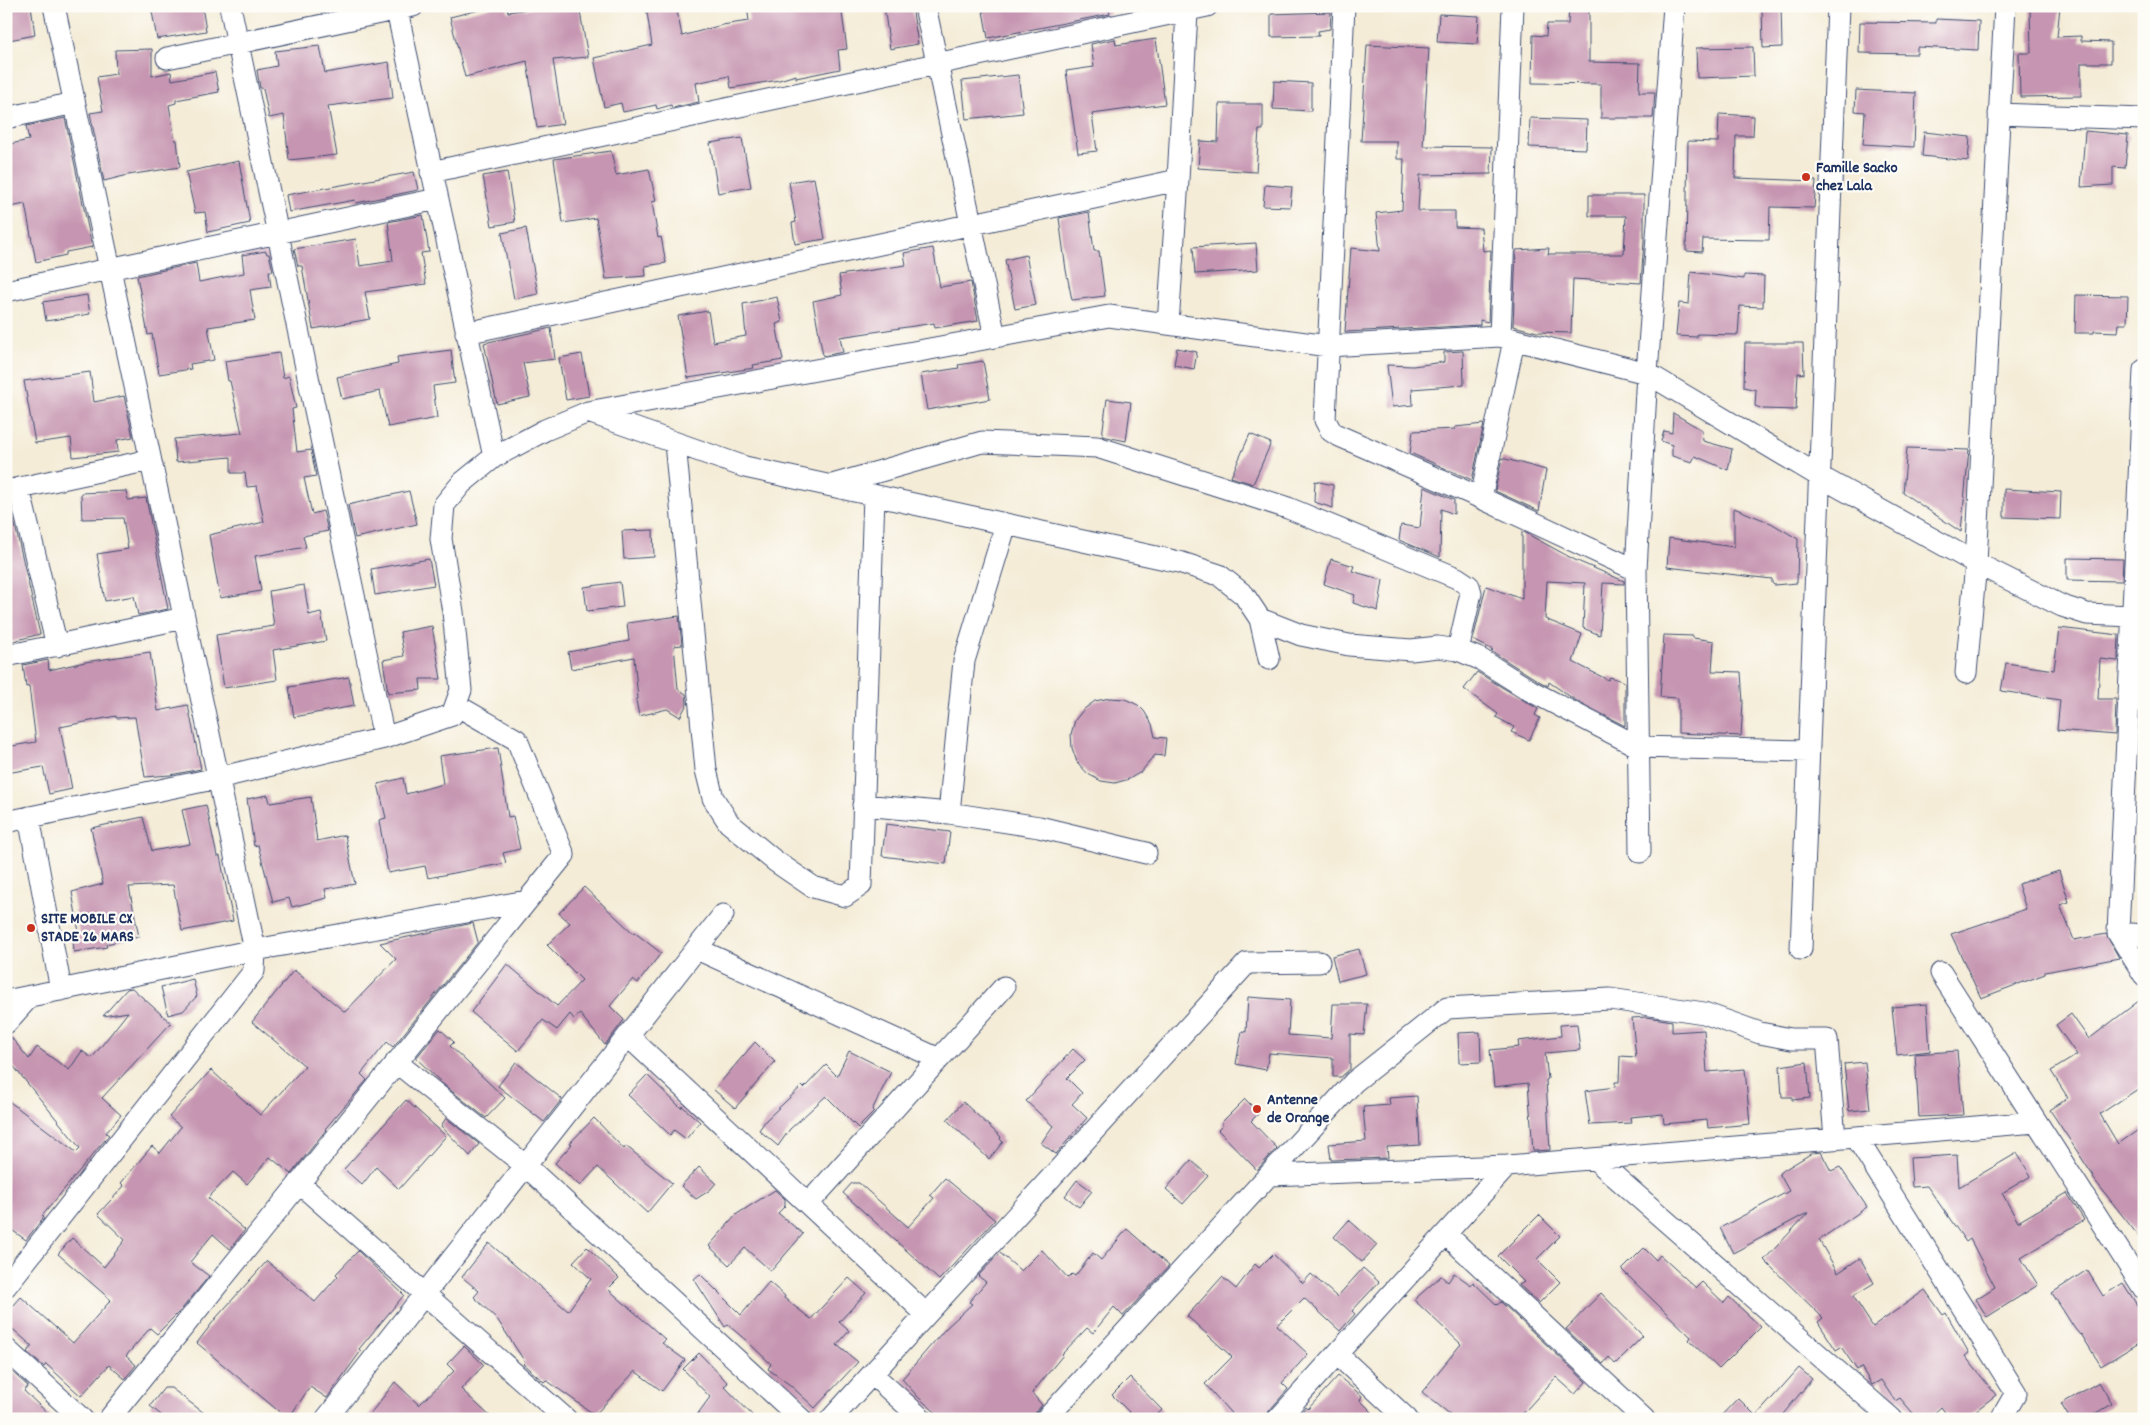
<svg xmlns="http://www.w3.org/2000/svg" width="2150" height="1425" font-family="Dekko,sans-serif">
	<rect width="100%" height="100%" fill="#fdfcf7"/>
	<filter id="ink" filterUnits="userSpaceOnUse"><feTurbulence type="fractalNoise" baseFrequency=".02" numOctaves="2"/><feDisplacementMap in="SourceGraphic" scale="10" xChannelSelector="R" yChannelSelector="G"/><feConvolveMatrix kernelMatrix="1 2 1 2 8 2 1 2 1" color-interpolation-filters="sRGB"/></filter>
	<filter id="wash" filterUnits="userSpaceOnUse"><feTurbulence type="fractalNoise" baseFrequency=".0096" numOctaves="4" result="noise"/><feDisplacementMap in="SourceGraphic" scale="20" xChannelSelector="R" yChannelSelector="G"/><feGaussianBlur stdDeviation="1.12" result="paint"/><feColorMatrix in="noise" values="0 0 0 0 0 0 0 0 0 0 0 0 0 0 0 0 0 1.4 0 .05"/><feComposite in="paint" operator="in"/></filter>
	<g filter="url(#wash)">
		<rect width="100%" height="100%" fill="#f4ecd7"/>
		<g id="blocks">
			<!-- building -->
			<path fill="#c695b1" d="M6,6H31L35,35L9,40V37L6,38Z
				M151,6H202L206,31L157,39Z
				M496,6H507L508,12L548,6H579L588,57L553,60L563,124L537,128L527,61L465,77L450,17Z
				M646,6H676L682,36L722,25L749,21L747,6H841L847,49L838,50L840,69L796,78V75L779,80L731,88L729,76L696,83L699,102L672,108L671,105L657,109L656,105L623,112L621,103L604,107L594,58L652,45Z
				M884,6H912L918,44L890,49Z
				M982,6H1108L1110,14L988,38Z
				M1569,6H1589V62L1640,63L1639,92H1655L1653,118H1601V84L1532,83L1533,35L1546,36L1547,24H1568Z
				M1762,6H1781L1782,47L1763,48Z
				M2030,6H2060L2057,37L2081,36V41L2111,42V63H2081V96L2020,97L2019,53H2031Z
				M1331,12L1330,29L1318,31L1319,36L1271,37V14Z
				M1439,14L1479,16L1477,44L1437,42Z
				M1936,19L1979,21L1978,50L1917,47V54L1859,53L1860,22L1936,23Z
				M1115,39L1116,45L1156,39L1165,104L1092,114L1097,151L1078,153L1066,71L1094,67L1091,44Z
				M1367,45L1429,48L1423,146L1492,147L1491,174L1420,175L1418,211H1455V227L1481,228L1483,251L1491,250L1488,322L1480,320V325L1345,332L1351,248L1380,251L1376,213L1402,210L1404,159H1397V141H1361Z
				M320,46L325,73L389,62L393,98L328,106L337,155L289,160L284,115L269,118L263,88H260L257,70L277,66L275,51Z
				M1753,47L1754,76L1697,78L1696,48Z
				M152,49V76L171,72L172,80L215,72L219,92L176,100V103L169,105L175,140H177L180,167L128,175L104,181L90,113L103,111L97,77L116,74L115,50Z
				M1018,75L1023,113L966,119L962,81Z
				M1274,81L1311,83V111L1273,109Z
				M1856,90L1916,93L1914,147L1863,144L1865,112L1855,111Z
				M1219,104H1263V130H1259L1256,172L1198,168L1200,141L1218,142Z
				M1719,114L1754,116L1753,136H1736L1735,178L1816,181L1814,208L1770,207L1769,240L1703,239L1702,252L1686,251L1688,141L1718,142Z
				M65,118L92,247L66,252V255L36,262L25,204L6,208V145L29,140L26,126Z
				M1530,118L1587,120L1586,149L1529,147Z
				M2085,131L2128,135L2125,168L2113,167V185L2081,187Z
				M1924,132L1970,137L1968,161L1922,156Z
				M742,138L751,187L718,193L710,143Z
				M611,151L616,175L649,169L656,201L652,202L658,238L661,237L666,263L645,266L646,276L606,279L596,218L563,223L554,159Z
				M239,161L250,223L208,232L205,212L195,213L186,172Z
				M414,172L418,190L356,203L355,200L289,212L286,195Z
				M507,172L515,222L492,226L483,176Z
				M814,178L825,239L795,244L792,223L796,222L789,182Z
				M1265,185L1292,187L1290,207L1263,206Z
				M1589,195H1644V241L1641,283L1573,279L1571,333L1537,332L1513,326L1516,250L1549,248L1548,254H1624L1626,216H1589Z
				M1089,212L1094,251H1099L1105,296L1072,300L1066,270L1059,218Z
				M423,215L429,252L421,253L426,284L365,292L370,319L313,329L302,266H298L294,249L356,239L360,266L393,261L388,222Z
				M526,228L538,294L514,299L502,233Z
				M1256,243L1258,270L1195,274L1193,247Z
				M933,248L940,287L971,282L978,321L935,328L934,323L840,337L843,352L823,356L813,301L842,295L839,275L906,265L904,253Z
				M266,251L267,254H269L273,271H269L271,287L250,290L255,320L208,327L214,360L190,364L191,369L159,374L152,334L148,335L137,276L196,263L199,282L244,273L242,255Z
				M1026,255L1036,305L1015,309L1005,260Z
				M1691,272L1744,279V275L1764,276L1763,307L1740,306L1738,335L1697,334V337L1676,336L1679,303L1689,304Z
				M87,295L90,314L46,321L43,302Z
				M2076,295L2128,296L2127,324H2119L2118,332L2094,331V333H2075Z
				M777,297L782,322L776,324L783,360L753,365L754,368L688,378L678,316L708,311L713,342L746,336L743,304Z
				M551,328L555,359L523,363L530,397L497,404L484,343Z
				M1745,343H1803L1804,374L1798,373L1796,410L1763,409L1755,406L1756,390L1744,387Z
				M1177,348L1197,352L1194,369L1174,365Z
				M451,350L455,383L433,386L437,418L388,427L380,391L342,399L337,377L398,364L397,357Z
				M1463,351L1464,385L1412,389L1413,405L1392,407L1387,365L1413,366L1444,362V352Z
				M279,353L283,378L289,376L296,408L292,409L297,452L311,450L316,476L304,478L312,514L323,511L328,531L303,536L306,547L255,556L261,591L220,598L209,535L264,522L257,486L247,487L245,473H231V457L176,462L174,439L242,433L230,381H228L225,361Z
				M582,354L589,396L566,400L559,358Z
				M983,361L990,399L927,410L921,374L959,368L958,365Z
				M90,372L94,402L124,396L133,437L117,440L118,452L73,457L71,438L35,443L24,381Z
				M1107,399L1131,402L1126,441L1102,436Z
				M1673,413L1702,430L1703,441L1732,449L1728,470L1695,456L1692,462L1672,456V445L1661,441L1664,431L1672,433Z
				M1484,424L1472,480L1410,453L1413,431L1455,429V427Z
				M1250,434L1271,443L1253,484L1231,477Z
				M1907,448L1969,450L1961,532L1903,493Z
				M1502,458L1546,470L1539,511L1495,491Z
				M1315,481L1333,485V508L1314,502Z
				M1424,487L1454,500V514L1441,509L1440,557L1399,540L1401,525L1420,528Z
				M2004,489L2061,492L2060,519L2004,517Z
				M126,491L128,500L146,498L168,609L138,615L134,596L105,601L97,554L128,549L123,518L82,519L81,493Z
				M409,491L417,524L355,538L348,505Z
				M11,508L40,634L10,642L6,623V509Z
				M1734,508L1771,523L1798,539L1797,583L1774,585L1772,583V579L1667,567L1669,538L1734,547Z
				M653,530L654,557L624,559L622,531Z
				M1522,531L1575,560L1624,581V584L1603,583L1600,635L1583,628L1585,583L1547,581L1545,619L1582,634L1573,662L1608,680L1610,677L1625,682V726L1575,700L1549,682L1548,686L1537,680L1491,651L1493,650L1473,640L1486,586L1522,599Z
				M2067,558L2123,559L2122,581L2067,580Z
				M429,559L434,585L375,595L371,569Z
				M1331,559L1354,566L1352,571L1383,580L1378,611L1353,603L1355,595L1324,584Z
				M620,582L623,607L587,611L584,587Z
				M304,585L309,615L321,612L326,641L273,650L277,680L224,688L216,635L274,626L269,591Z
				M679,616L682,645L674,646L678,689L686,694L687,704L680,717L667,709L639,716L636,700L638,699L634,657L571,669L568,652L629,641L627,623Z
				M432,626L441,679H420L421,690L388,693L383,660L404,656L400,632Z
				M2059,628L2119,635L2118,661L2100,659L2098,699H2116L2115,735L2057,730L2060,700L2001,691L2006,663L2054,670Z
				M1664,635L1693,636V638L1714,641L1712,671L1741,672L1743,703L1741,736L1678,733V698L1660,697Z
				M150,652L158,711L188,705L201,769L170,775L145,777L135,717L116,718V716L60,727L72,789L49,794L43,767L6,773V747L36,742L29,686L26,687L23,665L48,660L49,670L85,662Z
				M1477,672L1538,709L1535,715L1540,718L1529,740L1511,732L1514,727L1496,717L1498,714L1464,689Z
				M349,677L354,706L294,717L289,687Z
				M1110,698L1125,699L1138,705L1144,711L1152,724L1155,737L1166,738L1164,756L1155,755L1141,772L1129,779L1115,783L1101,781L1088,774L1077,762L1072,748L1071,734L1075,720L1084,709L1095,701Z
				M498,748L508,817L513,816L520,849L503,853L506,863L428,878L425,866L388,873L379,820L386,818L378,784L403,778L406,794L443,784L439,756Z
				M268,795L270,803L311,797L317,841L345,835L355,884L325,889L327,898L292,907L289,898L273,902L258,845L254,846L247,799Z
				M206,805L217,856H220L233,921L182,931L173,885L129,887L139,937L106,944L107,947L74,952L72,933L79,932L72,892L103,884L91,828L143,817L152,851L190,844L182,810Z
				M886,824L950,832L946,864L882,856Z
				M2059,871L2069,902L2060,905L2074,940L2106,934L2119,958L2045,972V974L1981,998L1951,934L2026,909L2018,884Z
				M584,887L633,933L634,932L661,953L638,983L633,979L610,1006L624,1020L605,1045L580,1014L574,1019L570,1014L557,1030L543,1020L518,1051L471,1012L507,964L557,1006L582,980L547,945L570,923L559,913Z
				M473,923L478,942L393,1047L387,1042L361,1074L367,1080L325,1129L326,1130L291,1174L270,1157L247,1184L233,1172L208,1198L245,1230L230,1249L213,1234L190,1262L209,1276L182,1309L157,1334L150,1328L126,1356L136,1365L125,1379L109,1365L81,1396L46,1364L44,1367L27,1352L32,1346L6,1323V1314L21,1297L73,1343L111,1300L58,1254L72,1238L104,1267L125,1240L98,1214L124,1186L121,1183L152,1146L160,1153L181,1127L169,1117L211,1070L260,1115L305,1066L252,1022L294,970L345,1012L396,959L380,943Z
				M1359,949L1366,974L1338,981L1332,956Z
				M193,979L197,996L183,1011L168,1015L161,987Z
				M132,988L171,1023L102,1098L121,1115L106,1133L109,1135L42,1216L44,1217L26,1240L6,1226V1099L76,1152L80,1148L6,1057V1038L10,1036L29,1059L37,1047L69,1070L82,1051L92,1058L128,1012L103,1016L127,989Z
				M1248,997L1290,1000L1288,1035L1331,1038L1333,1004H1367L1364,1035L1350,1034V1069L1341,1077H1333V1058L1269,1053L1266,1070L1236,1064L1242,1031L1246,1032Z
				M2144,997V1085L2100,1114L2118,1144L2144,1126V1243L2093,1178L2094,1177L2050,1110L2068,1098L2051,1071L2077,1055L2056,1025L2071,1014L2089,1039Z
				M1927,1004L1930,1051L1897,1055L1892,1007Z
				M1647,1017L1672,1021V1032L1704,1030L1707,1072L1745,1069L1750,1124L1708,1128L1707,1120L1664,1124L1663,1114L1630,1117L1631,1123L1590,1125L1585,1091L1615,1087V1082H1619L1620,1056L1636,1057L1632,1018Z
				M1577,1024L1580,1050L1545,1053L1548,1079L1546,1080L1550,1150L1533,1151L1528,1083L1494,1087L1490,1050L1519,1047L1518,1041L1561,1036L1560,1025Z
				M440,1029L454,1042L450,1046L505,1098L486,1118L444,1085L416,1058Z
				M1480,1032L1481,1062L1459,1063L1458,1033Z
				M755,1042L775,1062L735,1108L714,1090Z
				M1073,1049L1085,1060L1067,1078L1082,1093L1072,1104L1087,1118L1056,1154L1041,1143L1053,1126L1026,1101Z
				M849,1051L891,1072L872,1110L874,1112L858,1128L826,1096L790,1129L778,1146L759,1130L766,1120L802,1086L804,1088L826,1065L837,1076Z
				M1957,1051L1963,1115L1919,1117L1915,1054Z
				M516,1062L562,1099L544,1122L498,1086Z
				M1807,1062L1810,1098L1792,1100V1097H1782L1780,1066Z
				M1865,1062L1870,1109L1849,1111L1844,1064Z
				M647,1075L681,1108L682,1106L700,1122L686,1139L674,1130L670,1135L628,1095Z
				M1417,1096L1420,1145L1387,1147L1388,1158L1331,1160L1329,1144L1366,1141L1363,1107L1390,1105L1389,1098Z
				M1245,1099L1259,1113L1251,1121L1277,1148L1257,1170L1218,1130L1222,1126V1122Z
				M406,1100L446,1136L399,1189L376,1167L362,1185L344,1169Z
				M963,1102L1001,1137L1000,1139L1003,1142L989,1159L947,1120Z
				M446,1118L479,1144L470,1156L441,1126Z
				M594,1118L624,1149L626,1146L672,1183L647,1213L598,1167L580,1186L555,1163L572,1144L570,1143Z
				M1821,1152L1831,1171L1840,1167L1867,1207L1819,1240L1838,1273L1860,1258L1874,1283L1853,1296L1873,1327L1925,1290L1943,1315L1946,1313L1969,1353L1965,1356L1996,1395L1965,1419H1950L1941,1407L1928,1419H1918L1900,1398L1895,1401L1881,1380L1872,1385L1861,1367L1857,1370L1841,1347L1836,1350L1818,1322L1823,1318L1764,1260L1809,1212L1733,1253L1720,1228L1789,1191L1779,1173L1812,1153Z
				M2017,1153L2031,1176L2002,1193L2018,1222L2067,1193L2084,1220L2021,1258L2038,1285L1987,1317L1976,1299L1995,1287L1970,1239L1966,1242L1927,1186L1912,1187L1910,1158L1957,1155L1959,1187Z
				M1191,1160L1208,1176L1183,1204L1166,1189Z
				M699,1167L716,1183L710,1190L696,1199L681,1186Z
				M945,1178L995,1220L939,1280L843,1193L852,1183H859L908,1227L934,1198L930,1195Z
				M1077,1180L1092,1191L1079,1207L1065,1196Z
				M775,1190L785,1199V1206L778,1213L803,1234L771,1271L745,1248L729,1265L709,1246L737,1214Z
				M1539,1215L1560,1236L1537,1259L1560,1282L1539,1303L1519,1285L1524,1282L1498,1256Z
				M1349,1220L1377,1245L1362,1262L1334,1237Z
				M1127,1229L1169,1266L1123,1316L1114,1307L1093,1333L1087,1328L1062,1354L1063,1355L1032,1393L1042,1405L1030,1419H943L918,1397L902,1379L946,1328L972,1304L969,1302L986,1282L978,1276L1000,1253L1021,1271L1042,1250L1068,1278L1072,1274L1075,1276L1093,1253L1101,1260Z
				M489,1243L568,1311L591,1279L573,1262L587,1247L619,1278L608,1289L666,1340L662,1343L685,1360L662,1391L635,1371L595,1415L546,1380L544,1382L523,1364L525,1362L497,1319L474,1297L479,1291L462,1277Z
				M1644,1248L1656,1260L1660,1255L1696,1288L1702,1282L1724,1303L1729,1297L1761,1327L1719,1369L1689,1340L1691,1337L1622,1270Z
				M358,1251L404,1295L359,1349L361,1351L327,1398L310,1387L288,1419L197,1343L216,1318L267,1261L315,1302L338,1276L336,1274Z
				M1273,1254L1303,1283L1311,1274L1337,1297L1363,1268L1379,1282L1352,1311L1355,1314L1340,1331L1304,1298L1277,1325L1308,1354L1282,1383L1288,1389L1269,1411L1266,1419H1236L1205,1384L1232,1357L1187,1316L1222,1277L1236,1289L1255,1264L1259,1268Z
				M2087,1270L2103,1296L2123,1283L2144,1316V1340L2101,1366L2081,1334L2080,1335L2075,1329L2052,1293Z
				M1454,1273L1471,1285L1473,1282L1497,1305L1501,1302L1586,1382L1575,1394L1556,1377L1518,1419H1456L1422,1392L1461,1344L1414,1300L1441,1276L1448,1282Z
				M700,1274L741,1315L769,1282L785,1296L784,1298L811,1319L849,1278L866,1293L839,1322L849,1331L837,1345L858,1362L815,1408L790,1385L768,1369L771,1364L748,1342L728,1325L725,1327L694,1279Z
				M1601,1293L1643,1336L1615,1364L1609,1357L1603,1364L1566,1329Z
				M464,1346L484,1365L461,1389L493,1419H366L395,1382L419,1405L454,1371L447,1364Z
				M699,1353L728,1383L724,1386L756,1419H694L710,1397L683,1369Z
				M1799,1368L1812,1379L1779,1419H1718L1738,1398L1756,1416Z
				M11,1371L28,1386L24,1391L54,1419H6V1374L7,1376Z
				M1338,1376L1362,1396L1360,1400L1379,1419H1295L1306,1407L1308,1409Z
				M1130,1377L1162,1410L1153,1419H1136L1112,1395Z
				M2099,1382L2112,1404L2087,1419H2070L2061,1404Z
				M164,1388H171L212,1419H166L150,1406Z"/>
		</g>
	</g>
	<g filter="url(#ink)">
		<use href="#blocks" fill-opacity="0" stroke="#3c4b70" stroke-width="1"/>
		<g fill="none" stroke-linecap="round" stroke-linejoin="round">
			<defs>
				<path id="minor" d="M230,6L384,738
					M396,6L494,457
					M925,6L995,337
					M1344,6L1325,420L1331,431L1337,435L1481,498L1636,570
					M167,58L413,6
					M1999,114L2144,119
					M6,118L74,103
					M431,172L1207,6
					M6,291L437,199
					M1168,324L1178,180L1187,11
					M466,333L1178,180
					M1500,336L1513,6
					M2144,370L2118,933L2144,975
					M591,413L745,467L1179,562L1219,575L1244,595L1260,619L1269,659
					M675,443L706,770L713,798L729,823L775,861L813,887L845,896L861,885L874,495
					M832,485L982,442L1097,447L1288,508L1457,578L1469,586L1471,593L1458,650
					M19,488L57,646
					M6,491L150,460
					M1481,498L1514,340
					M1260,619L1301,635L1349,645L1411,650L1438,647L1458,650L1480,659L1531,691L1639,747L1808,751
					M6,656L184,618
					M1966,673L1976,563L2005,6
					M863,805L949,813L1039,827L1146,853
					M949,813L964,661L1006,524
					M29,817L61,990
					M6,822L218,778L384,738L452,715L461,690L453,612L441,539L444,505L462,483L494,457L545,430L588,412L1109,316L1328,346L1500,336L1647,373L1819,476L1976,563L2062,606L2087,614L2132,616L2144,613
					M1640,852L1636,570L1647,373L1674,6
					M2118,933L2144,935
					M697,949L939,1059
					M1801,949L1838,6
					M1941,973L2144,1289
					M6,1001L255,950L527,901
					M6,1023L30,996
					M628,1036L926,1314
					M396,1062L526,1166L801,1419
					M1856,1137L2016,1393L2001,1419
					M1595,1159L1892,1419
					M1270,1175L1507,1166L2036,1122
					M299,1183L566,1419
					M808,1204L1004,987
					M1446,1234L1644,1419
					M6,1286L254,971L255,950L54,6
					M6,1349L82,1419
					M1337,1354L1407,1419
					M872,1374L922,1419
					M109,1419L564,855L517,740L456,705
					M326,1419L723,915
					M831,1419L1247,963L1319,962
					M1046,1419L1354,1082L1447,1008L1610,999L1704,1013L1760,1033L1791,1039H1827L1835,1139
					M1278,1419L1507,1166"/>
			</defs>
			<!-- minor casing -->
			<use href="#minor" stroke="#3c4b70" stroke-width="23"/>
			<!-- minor -->
			<use href="#minor" stroke="#fff" stroke-width="21"/>
		</g>
	</g>
	<!-- markers -->
	<g fill="#c8321e" stroke="#fdfcf7" stroke-width="2">
		<circle cx="1806" cy="177" r="5"/>
		<circle cx="31" cy="928" r="5"/>
		<circle cx="1257" cy="1109" r="5"/>
	</g>
	<g text-anchor="middle" dominant-baseline="central" stroke-width="4.5" stroke-linejoin="round" paint-order="stroke">
		<!-- poi labels -->
		<g font-size="16" font-weight="bold" fill="#1b2f5e" stroke="#fdfcf7" text-anchor="start">
			<text x="1816" y="168">Famille Sacko<tspan x="1816" dy="18">chez Lala</tspan></text>
			<text x="41" y="919">SITE MOBILE CX<tspan x="41" dy="18">STADE 26 MARS</tspan></text>
			<text x="1267" y="1100">Antenne<tspan x="1267" dy="18">de Orange</tspan></text>
		</g>
	</g>
	<!-- margin -->
	<rect width="2150" height="1425" fill="none" stroke="#fdfcf7" stroke-width="25"/>
</svg>
